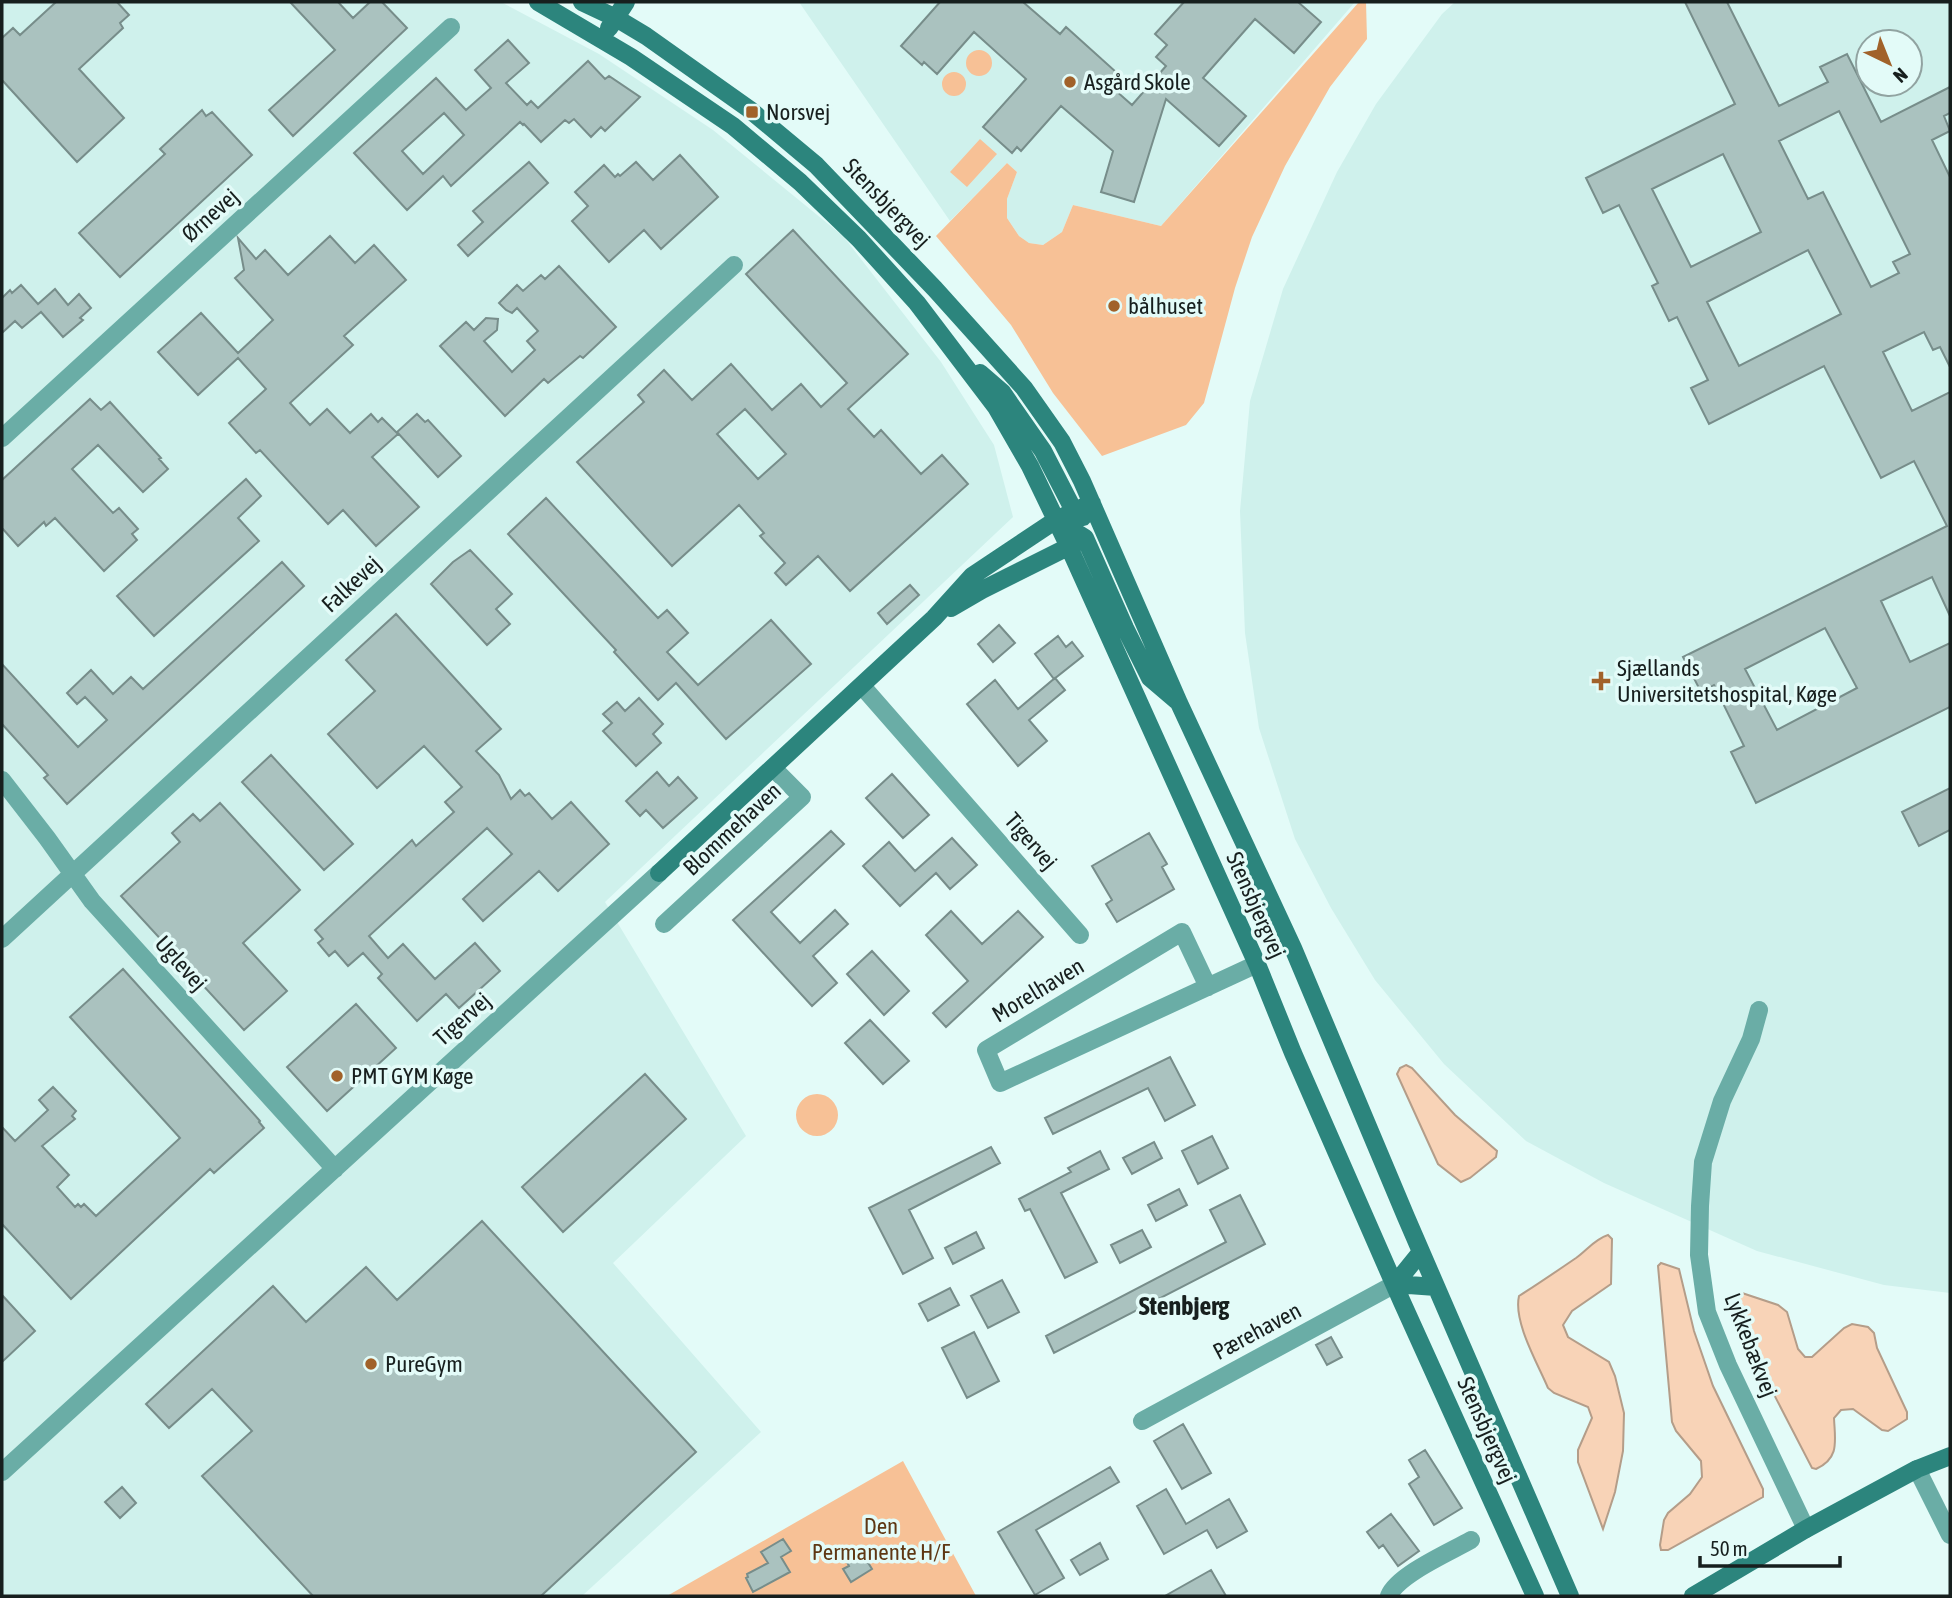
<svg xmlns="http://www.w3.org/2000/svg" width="1952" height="1598" font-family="'Asap Condensed',sans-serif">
	<rect width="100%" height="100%" fill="#e3fbf8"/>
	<!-- built -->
	<path fill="#cff1ec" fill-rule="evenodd" d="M2,2H501L599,54L713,130L843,236L941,362L994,445L1013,517L605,902L746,1136L613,1263L761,1432L582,1596H2Z
		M799,2H1355L1161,226L1073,205L1062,232L1043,245L1029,243L1019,236L1007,218V199L1017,172L1007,163L950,221Z
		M1455,2H1950V1293L1884,1285L1757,1251L1604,1183L1526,1141L1444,1064L1375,980L1331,908L1295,839L1259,728L1245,633L1240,511L1250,401L1283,289L1337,172L1376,104L1442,14ZM1868,42H1910V84H1868Z"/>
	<!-- green -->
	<path fill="#f7c196" d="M1359,2H1366L1367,39L1330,87L1285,166L1252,237L1235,288L1204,403L1186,425L1102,456L1053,393L1011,325L936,236L1007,163L1017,172L1007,199V218L1019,236L1029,243L1043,245L1062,232L1073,205L1161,226Z
		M966 63a13 13 0 1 1 26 0a13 13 0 1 1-26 0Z
		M942 84a12 12 0 1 1 24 0a12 12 0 1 1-24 0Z
		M980,139L997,154L967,187L950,172Z
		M796 1115a21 21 0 1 1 42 0a21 21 0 1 1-42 0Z
		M903,1461L976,1596H667Z"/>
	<!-- water -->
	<path fill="#f8d3b7" stroke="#b49d89" stroke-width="2" d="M1406,1065L1412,1068L1455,1115L1497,1151L1496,1157L1470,1178L1461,1182L1438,1164L1397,1074L1400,1068Z
		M1608,1235L1612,1239L1611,1284L1572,1311L1563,1325L1568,1337L1609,1362L1615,1376L1624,1413L1623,1451L1615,1492L1603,1529L1578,1462V1450L1592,1418L1588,1407L1554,1393L1548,1388C1538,1364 1513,1322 1519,1296C1538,1284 1557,1271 1576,1258C1587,1250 1595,1239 1608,1235Z
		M1661,1263L1679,1269L1694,1331L1713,1386L1763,1489V1497L1668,1550H1661L1660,1545L1664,1520L1668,1513L1690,1494L1702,1477L1701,1461L1676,1431L1672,1422L1658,1266Z
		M1742,1293L1778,1305L1787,1312L1798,1349L1805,1357H1812L1844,1328L1852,1324L1868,1327L1874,1333L1877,1348L1907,1412V1419L1888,1431L1882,1430L1853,1409L1841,1410L1834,1418C1835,1441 1840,1458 1816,1469L1812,1468L1751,1350L1737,1298Z"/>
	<!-- building -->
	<path fill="#aac2bf" stroke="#778d8a" stroke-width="2" fill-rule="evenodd" d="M56,2H117L129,15L120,23L123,28L79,69L124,118L77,162L2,80V38L13,28L20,35Z
		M290,2H338L353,18L370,2H382L407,28L293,136L269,110L335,50Z
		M940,2H1023L1060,34L1066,27L1116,72L1107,83L1132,105L1166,66L1156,57L1167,45L1155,34L1184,2H1298L1321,22L1294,53L1255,19L1203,78L1246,116L1219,146L1166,99L1134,202L1101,192L1113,151L1061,106L1021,151L1017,147L1012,153L983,127L1026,79L974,32L937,74L924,62L922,65L901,46Z
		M1685,2H1727L1779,106L1828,82L1820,67L1847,54L1881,122L1950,87V113L1944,116L1950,131L1932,140L1950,177V367L1940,347L1933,350L1924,332L1883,352L1912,411L1950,392V616L1932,577L1881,601L1910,662L1950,643V707L1756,803L1731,752L1744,746L1714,685L1701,692L1683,657L1947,526L1914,461L1881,478L1824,366L1709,424L1691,388L1708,380L1677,317L1669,321L1652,286L1658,283L1619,205L1603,213L1586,178L1735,104ZM1839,111L1910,254L1893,262L1899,273L1871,287L1823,192L1808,199L1779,141ZM1723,154L1761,232L1691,267L1652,189ZM1808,250L1841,314L1739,366L1707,302ZM1825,628L1857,688L1777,730L1745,669Z
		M508,40L529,63L506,83L527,105L531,101L538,108L588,61L605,79L609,76L640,97L605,131L601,127L591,137L574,119L569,123L565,120L541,142L524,124L523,125L520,122L451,186L443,176L407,210L354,153L436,78L466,110L491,88L475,70ZM444,113L464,135L423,174L402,151Z
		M202,110L206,116L212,112L252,155L120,277L79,233L165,154L160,149Z
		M680,155L718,197L661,249L644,230L609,262L572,221L588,206L575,192L604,165L615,177L618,174L620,176L636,162L653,180Z
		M529,162L548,183L468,256L458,245L483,222L473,211Z
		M793,230L908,354L848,409L874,437L881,430L921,474L942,455L968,484L850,591L818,556L786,585L775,573L785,563L760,536L764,533L739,505L672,566L577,462L644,402L638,395L664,370L692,400L731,364L772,410L801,384L821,407L847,383L746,274ZM745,409L786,454L758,479L717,434Z
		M330,236L355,263L374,245L406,280L344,336L353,345L290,403L310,425L327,409L350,433L371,414L378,422L382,418L398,434L372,457L419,507L376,546L343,510L328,524L260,450L256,453L229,423L266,389L238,358L198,395L158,352L201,313L238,353L273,320L235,278L244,270L238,238L256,259L265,250L288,275Z
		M559,266L616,327L583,358L580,356L548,383L544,379L505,416L440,346L466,322L474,330L486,318L498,319L497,330L484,341L512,372L535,350L527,341L538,331L517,308L512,313L506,310L499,303L517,285L523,291L541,275L545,279Z
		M21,285L38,304L55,289L68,305L79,294L91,308L80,318L83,320L63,337L41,312L22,328L15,321L2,333V298L10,290L12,293Z
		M90,399L101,410L110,402L161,458L159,459L168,469L143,492L98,445L72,469L113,513L119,508L138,529L132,534L137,540L104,571L55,518L46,526L44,522L18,546L2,528V480Z
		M417,414L425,422L428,420L461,456L438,477L397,432Z
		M246,479L261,496L238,518L259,541L154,636L117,596Z
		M546,498L658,618L667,610L688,633L667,652L698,685L771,620L811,664L726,739L676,683L658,700L614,652L616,650L508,534Z
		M470,550L512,594L496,609L510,624L487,645L431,584L453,562Z
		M282,562L304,586L67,804L44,778L48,775L2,724V664L78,747L107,720L85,697L77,704L67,693L91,670L113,694L131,677L143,689Z
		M910,585L919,595L887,624L878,613Z
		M396,614L501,729L476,751L499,775L511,799L520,790L525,796L529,793L552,819L571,802L609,844L558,891L539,871L483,921L463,899L512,854L487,828L369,936L388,958L403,944L435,979L475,943L500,971L459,1008L446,994L417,1021L378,978L382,974L363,953L348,966L335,951L329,956L318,943L323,939L315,930L412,840L416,846L454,812L445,802L462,787L424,746L377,788L328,734L375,691L346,660Z
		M999,625L1015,643L993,662L978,644Z
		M1058,636L1066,647L1072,642L1083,656L1054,679L1035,654Z
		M1055,678L1065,690L1029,720L1047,741L1018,766L967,704L995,680L1018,709Z
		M639,698L663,724L653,734L661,743L636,766L603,731L612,723L603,714L617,702L625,711Z
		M271,755L353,844L324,870L242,782Z
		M657,772L669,786L678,777L697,798L663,828L646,810L640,816L626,801Z
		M892,774L929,815L903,838L866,798Z
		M1950,788V830L1919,846L1902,812Z
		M220,803L300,890L243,943L287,991L244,1030L121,896L180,842L172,833L193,814L200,821Z
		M831,831L844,844L771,912L800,943L835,910L848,924L813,956L837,983L812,1006L733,920Z
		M1149,833L1167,864L1162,867L1174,889L1117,922L1106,904L1112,900L1092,866Z
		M952,838L977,865L950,889L936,873L900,906L863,866L889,842L915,871Z
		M951,911L982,944L1018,911L1043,937L946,1027L933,1013L968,981L926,935Z
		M872,951L909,991L884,1015L847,974Z
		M123,969L260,1121L259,1122L264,1128L214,1173L210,1169L71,1299L2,1224V1127L15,1141L48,1110L39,1100L53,1087L76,1111L72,1116L75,1119L42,1146L69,1175L57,1187L75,1207L78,1204L81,1207L84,1204L96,1216L180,1138L70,1017Z
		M356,1004L396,1048L327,1111L287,1067Z
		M870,1020L909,1061L883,1084L845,1043Z
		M1170,1057L1195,1105L1165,1121L1148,1088L1053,1134L1045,1118Z
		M645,1074L686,1119L563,1232L522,1187Z
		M1212,1136L1228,1168L1198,1184L1182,1151Z
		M1154,1142L1162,1158L1132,1174L1123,1158Z
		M991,1147L1000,1163L909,1210L933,1258L903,1274L869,1208Z
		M1100,1151L1109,1169L1061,1193L1097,1262L1065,1278L1030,1209L1025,1211L1019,1199L1071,1172L1068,1168Z
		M1179,1189L1187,1205L1156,1221L1148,1205Z
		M1240,1195L1265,1244L1054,1353L1046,1336L1226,1242L1210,1210Z
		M482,1221L696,1452L541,1596H313L202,1476L252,1431L212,1389L169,1428L146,1404L273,1286L306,1322L366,1267L397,1300Z
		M1142,1230L1151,1247L1120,1263L1111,1245Z
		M976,1232L984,1248L953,1264L945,1248Z
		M1002,1280L1019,1312L988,1328L971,1296Z
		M950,1288L959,1305L928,1321L919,1304Z
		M2,1295L35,1331L2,1362Z
		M974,1332L999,1381L967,1398L942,1348Z
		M1331,1337L1342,1357L1327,1365L1316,1345Z
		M1183,1424L1211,1473L1182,1489L1154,1441Z
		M1425,1450L1462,1508L1434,1525L1409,1484L1419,1477L1409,1460Z
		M1110,1467L1119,1482L1036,1530L1064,1578L1035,1595L998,1532Z
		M122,1487L136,1503L120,1518L105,1502Z
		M1166,1489L1186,1524L1229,1499L1247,1531L1217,1548L1207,1530L1164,1554L1137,1506Z
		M1391,1514L1419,1551L1398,1566L1383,1545L1379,1548L1367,1532Z
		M783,1539L791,1551L781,1557L790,1572L753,1592L746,1578L748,1577L747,1574L768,1563L761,1552Z
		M1100,1543L1108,1559L1080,1575L1071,1560Z
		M859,1548L872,1569L851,1582L843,1569L849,1566L844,1556Z
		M1211,1570L1226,1596H1165Z"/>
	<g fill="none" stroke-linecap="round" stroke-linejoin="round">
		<!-- street -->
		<path stroke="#6aada6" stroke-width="18" d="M2,438L451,27
			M862,686L1080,935
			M2,780L47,838L92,901L335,1169
			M664,924L802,797L773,768
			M2,939L734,265
			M1208,987L1182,932L986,1050L1000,1083C1085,1043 1171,1004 1257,964
			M1759,1010L1751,1039L1722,1101L1703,1162L1700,1206L1699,1255L1707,1312L1728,1365L1806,1529
			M1142,1421L1395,1284
			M1917,1469L1950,1535
			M2,1472L659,873
			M1389,1596C1397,1575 1450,1552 1471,1540"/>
		<!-- secondary -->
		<path stroke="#2c857d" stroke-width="18" d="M538,2L631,57L733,126L800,182L859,239L917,303L996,407L1030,466L1069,547L1257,964L1293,1053L1402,1302L1535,1596
			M582,2L616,18L646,36L749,109L816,165L935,289L1024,388L1062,442L1082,481L1179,703L1293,948L1406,1217L1570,1596
			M609,28L626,2
			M980,373L1002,392L1043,451L1074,511L1083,517
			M1056,520L1085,538L1125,628L1150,678L1177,701
			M951,608L982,590L1078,542
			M659,873L934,618L972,576L1056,520L1092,503
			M1395,1284L1421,1252
			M1395,1284L1436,1287
			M1693,1596L1806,1529L1917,1469L1950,1456"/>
	</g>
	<!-- markers -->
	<g fill="#a1622a" stroke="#e3fbf8" stroke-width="2.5">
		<circle cx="1070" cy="82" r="7"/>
		<rect x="745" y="105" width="14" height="14" rx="3.5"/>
		<circle cx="1114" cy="306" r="7"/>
		<path d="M1597.5 670.5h7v7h7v7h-7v7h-7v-7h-7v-7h7z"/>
		<circle cx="337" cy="1076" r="7"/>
		<circle cx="371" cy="1364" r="7"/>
	</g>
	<g text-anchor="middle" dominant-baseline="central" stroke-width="7" stroke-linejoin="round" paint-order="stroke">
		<!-- poi labels -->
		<g font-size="23" fill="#171f1e" stroke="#e3fbf8" text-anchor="start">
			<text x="1084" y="82">Asgård Skole</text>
			<text x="766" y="112">Norsvej</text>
			<text x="1128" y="306">bålhuset</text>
			<text x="1617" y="668">Sjællands<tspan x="1617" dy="26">Universitetshospital, Køge</tspan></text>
			<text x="351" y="1076">PMT GYM Køge</text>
			<text x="385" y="1364">PureGym</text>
		</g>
		<!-- street labels -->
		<g font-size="23" fill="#171f1e" stroke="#e3fbf8">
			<text transform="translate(887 203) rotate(46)">Stensbjergvej</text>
			<text transform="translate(210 215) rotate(-42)">Ørnevej</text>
			<text transform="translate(351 584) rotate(-43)">Falkevej</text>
			<text transform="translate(732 829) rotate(-43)">Blommehaven</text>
			<text transform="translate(1031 841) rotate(49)">Tigervej</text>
			<text transform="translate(1256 905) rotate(66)">Stensbjergvej</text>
			<text transform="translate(181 963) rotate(48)">Uglevej</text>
			<text transform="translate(1038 990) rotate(-31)">Morelhaven</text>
			<text transform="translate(462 1019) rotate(-42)">Tigervej</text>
			<text transform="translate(1257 1331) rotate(-28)">Pærehaven</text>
			<text transform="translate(1751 1345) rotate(69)">Lykkebækvej</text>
			<text transform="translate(1487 1430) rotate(66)">Stensbjergvej</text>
		</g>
		<!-- park labels -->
		<g font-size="23" fill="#5e3713" stroke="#e3fbf8">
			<text x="881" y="1526">Den<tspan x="881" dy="26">Permanente H/F</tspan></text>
		</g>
		<!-- quarter labels -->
		<g font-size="26" font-weight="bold" fill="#171f1e" stroke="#e3fbf8">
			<text x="1184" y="1306">Stenbjerg</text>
		</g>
	</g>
	<!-- border -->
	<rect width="1952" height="1598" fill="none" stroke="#171f1e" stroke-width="7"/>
	<!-- north arrow -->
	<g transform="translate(1889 63) rotate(137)"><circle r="33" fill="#e3fbf8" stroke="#91a3a1" stroke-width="2"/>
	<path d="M0-5L12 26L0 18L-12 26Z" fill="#a1622a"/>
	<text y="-10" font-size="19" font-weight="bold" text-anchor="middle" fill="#171f1e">N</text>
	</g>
	<!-- scale -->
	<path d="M1700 1556v10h140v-10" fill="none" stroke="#171f1e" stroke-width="3.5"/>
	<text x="1710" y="1556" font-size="21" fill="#171f1e" stroke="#e3fbf8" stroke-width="5" paint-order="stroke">50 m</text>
</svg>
